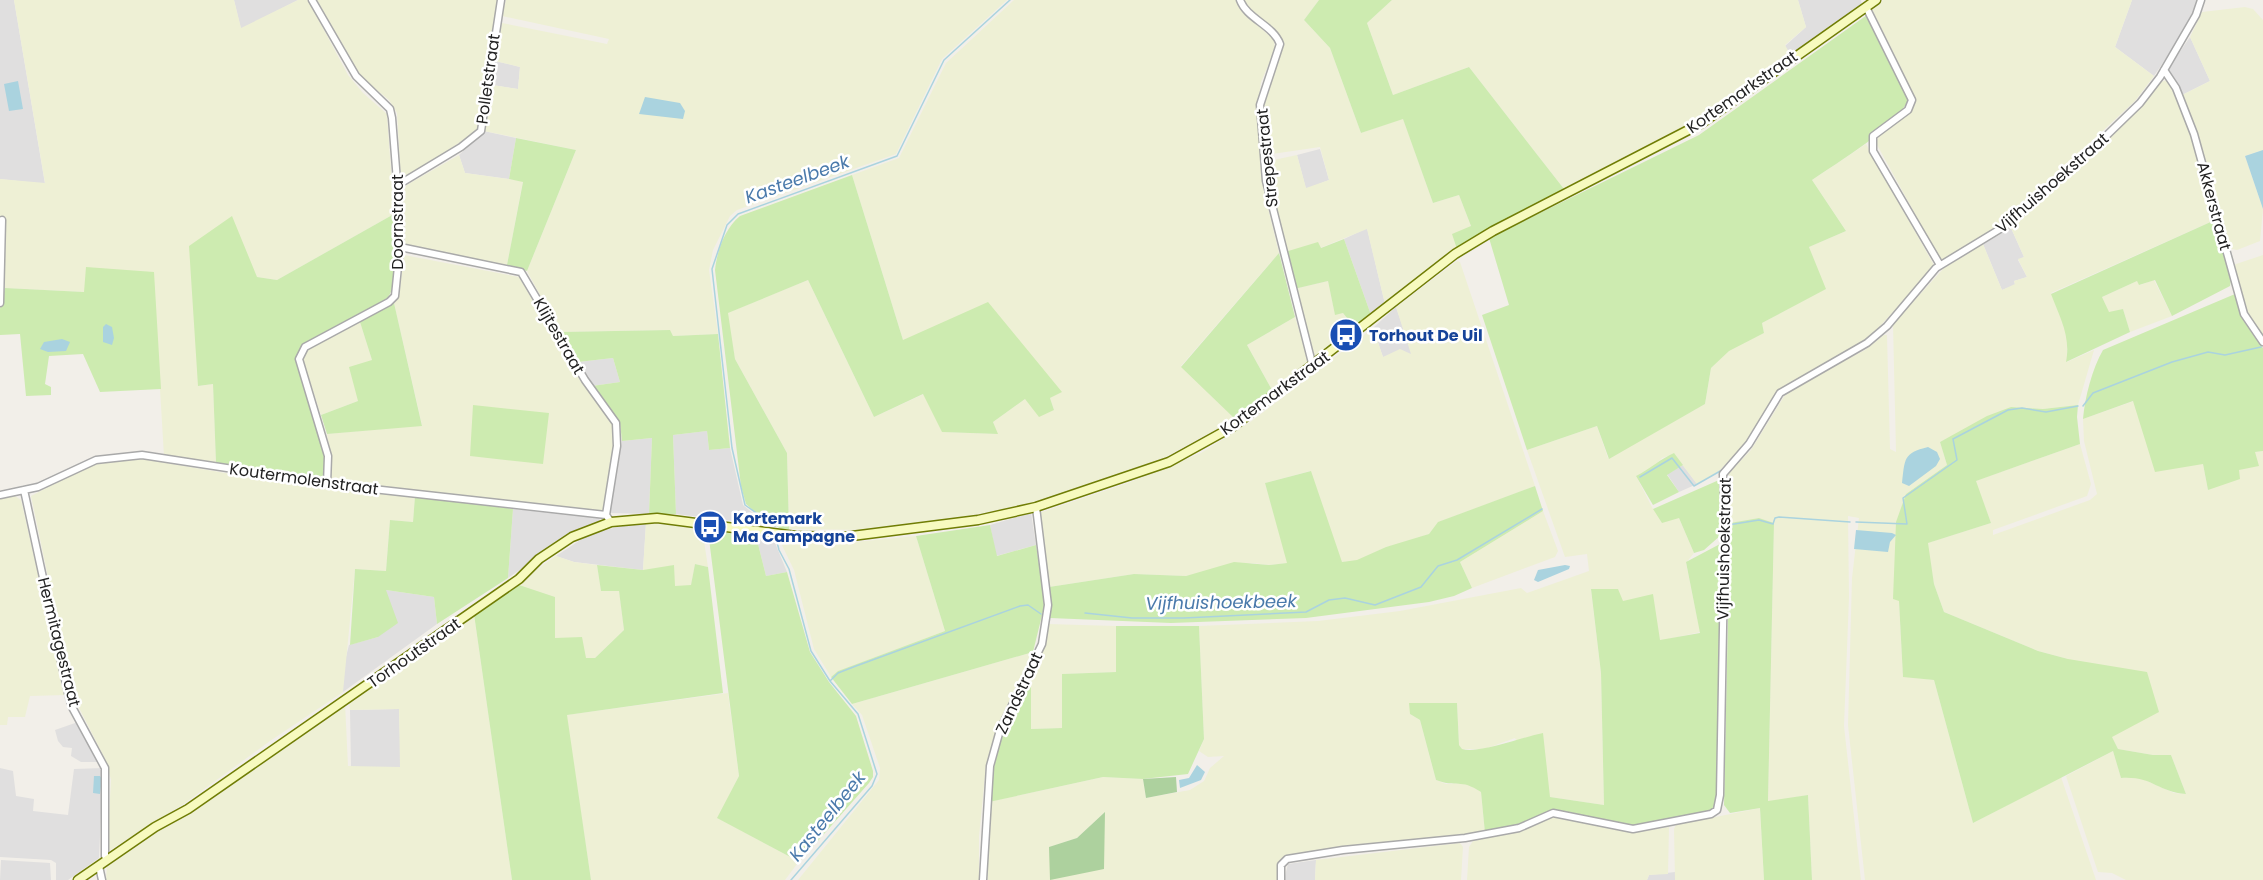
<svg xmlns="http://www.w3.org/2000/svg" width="2263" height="880" font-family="Poppins,sans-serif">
	<rect width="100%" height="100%" fill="#f2efe9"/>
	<!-- residential -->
	<path fill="#e0dfdf" d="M0,0H14L45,184L0,179Z
		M234,0H298L241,29Z
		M1798,0H1861L1862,6L1790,54L1785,46L1806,27Z
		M2132,0H2198L2187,27L2154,76L2115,47Z
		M2190,37L2210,81L2182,95L2168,69Z
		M495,61L520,67L518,89L492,85Z
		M484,131L516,138L509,179L465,173L459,155Z
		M1320,149L1329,180L1306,189L1297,155Z
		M1367,228L1385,304L1371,315L1344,239Z
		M2011,228L2024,257L2018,260L2027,277L2014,281L2015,285L2002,290L1983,244Z
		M1396,307L1412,354L1383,357L1373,328Z
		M613,358L620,382L592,386L578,362Z
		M707,431L709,450L730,448L743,505L767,525L676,514L673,435Z
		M652,438L649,514L610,513L622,441Z
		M1683,465L1697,484L1679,492L1667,474Z
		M513,509L600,517L599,523L579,529L508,578Z
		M1031,513L1036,545L996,556L990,525Z
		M646,523L643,570L574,562L556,556L588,535L628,524Z
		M756,536L773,538L787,572L766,576Z
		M386,590L434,597L437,624L343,692V669L349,645L378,637Z
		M399,709L401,767H351L350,710Z
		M78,722L99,762H81L71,756L72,748L63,747L58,741L55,730Z
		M0,768L13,771L16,796L34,799L33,811L68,815L74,769L103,768L99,858L68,880H56V863L51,860L0,857Z
		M1,860L50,863L51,880H0Z
		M1316,860L1315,880H1284L1288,864Z
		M1675,872V880H1647L1649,875Z"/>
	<!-- farmland -->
	<path fill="#eef0d5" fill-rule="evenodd" d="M14,0H234L241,28L298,0H308L348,75L363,93L387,114L394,214L277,280L257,277L199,386L213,384L216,463L164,456L153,272L84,292L5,288V275H0V179L45,183Z
		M317,0H497L481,122L477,131L401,181L397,113L389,100L362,78Z
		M506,0H1007L942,59L896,154L737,210L730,216L713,250L709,270L718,334L673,336L669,330L560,332L527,271L576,150L484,131L492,85L518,89L520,67L495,61L502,23L607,44L609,39L502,16Z
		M1014,0H1236L1239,8L1274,40L1275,50L1261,82L1257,112L1264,148L1263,188L1279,253L1181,366L1235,419L1160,460L1033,503L947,520L868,530L789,529L787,453L735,359L727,313L808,280L874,417L924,394L943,432L997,434L993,422L1025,399L1054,410L1050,398L1061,392L903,340L852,175L899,158L946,63Z
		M1243,0H1319L1304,20L1330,48L1361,133L1403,118L1433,203L1459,195L1471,226L1457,249L1385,304L1367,229L1320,248L1285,252L1270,187L1269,161L1297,155L1306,188L1329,180L1320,147L1272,154L1263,102L1283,48L1280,36L1246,9Z
		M1392,0H1798L1806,27L1785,45L1790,54L1700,118L1564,189L1469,67L1393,95L1367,23Z
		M1884,0H2132L2115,47L2154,76L2135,101L2002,224L1942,263L1876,143L1879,136L1908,114L1914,105L1915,97L1872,9Z
		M2245,7L2253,9L2263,20V150L2245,156L2263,209L2260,241L2237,250L2227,248L2198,135L2182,95L2210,81L2190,37L2202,12Z
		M2168,80L2192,138L2215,220L2051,293L2067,333V362L2094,350L2078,405L2043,409L2011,407L1940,442L1947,465L1906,494L1899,601L1903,676L1934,680L1973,823L2061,777L2096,880H1865L1848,725L1852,578L1859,518L1848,516L1849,597L1844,726L1861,880H1812L1808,795L1768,802L1774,523L1759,518L1730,523L1729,473L1751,450L1788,390L1865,350L1884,335H1887L1890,449L1896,452L1893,324L1944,268L1983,244L2002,290L2015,284L2014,281L2027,277L2018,259L2024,257L2011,228L2136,112L2160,82Z
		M1866,144L1935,267L1866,341L1779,389L1747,441L1719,471L1697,484L1674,454L1662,458L1653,467L1636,476L1653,509L1679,518L1694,553L1686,563L1700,632L1660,641L1622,601L1591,590L1601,673L1604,805L1550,797L1515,738L1485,749H1462L1459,745L1457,703H1410V714L1420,720L1436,780L1446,784L1467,783L1481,792L1485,833L1281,858L1279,880H988V802L1103,777L1143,779L1146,798L1190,790L1204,781L1210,768L1224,756L1208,757L1199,751L1204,739L1199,626L1318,621L1400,611L1521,588L1527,593L1589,571L1587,554L1565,557L1527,450L1597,426L1608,458L1705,404L1711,368L1729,350L1764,333L1762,323L1825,289L1809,247L1846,231L1812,180ZM1104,813V869L1050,847L1077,838Z
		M459,155L465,173L523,181L507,265L404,245L402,195L405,186Z
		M404,255L519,277L576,375L614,425L615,434L606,509L603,512L330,482L331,456L327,434L422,425L394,303L399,296Z
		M2263,255V337L2249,315L2233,265Z
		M1457,261L1460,262L1535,486L1439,522L1429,534L1408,542L1386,547L1357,561L1341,562L1310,471L1265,483L1288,563L1269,565L1252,563L1186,576L1134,574L1049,587L1039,513L1128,483L1201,453L1249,423L1373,328L1383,357L1400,349L1411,354L1396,307Z
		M2154,280L2172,316L2130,332L2123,309L2109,313L2102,297L2137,281L2140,285Z
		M1328,281L1335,314L1343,313L1355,328L1315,360L1294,289Z
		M1295,317L1309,363L1272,390L1247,345Z
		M360,322L372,360L358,401L321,415L303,360L306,350Z
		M2134,401L2203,464L2208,490L2239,470L2255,452L2263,451V880H2126L2112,873L2098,872L2066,776L2113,751L2121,778L2138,777L2174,793L2186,794L2171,755H2153L2118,749L2068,659L2038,651L1944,612L1934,584L1927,543L1991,523L1975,481L2080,444L2091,484L2087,496L1993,530V535L2090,500L2097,494L2084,441L2083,419Z
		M143,459L290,484L415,496L413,522L390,520L386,571L355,569L343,692L270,741L185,803L107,852L111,780L106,761L73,696L31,496L87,467L108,461Z
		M15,496L21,500L66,695L30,696L25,717H8L7,725H0V499Z
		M1543,511L1558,551L1555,557L1472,588L1460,562Z
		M646,523L702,528L708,567L695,564L691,586H675L643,570Z
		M916,536L945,631L838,671L831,677L814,649L794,570L779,539L845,543Z
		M556,556L574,562L597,565L601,590H619L624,630L595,658H586L554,638L516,584Z
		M474,614L512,880H106L107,865L345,703L348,766L400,767L399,709L350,710L349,701Z
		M1047,624L1116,626V672L1062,674V728L1030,729L1031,682L1025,681Z
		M1033,652L996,730L986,765L979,837V880H798L879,780L880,768L862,715L852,704Z
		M728,693L739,776L718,818L796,860L797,864L785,880H591L566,715Z
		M1760,808L1764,880H1675L1674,829L1676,825Z
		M1550,817H1563L1639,832L1669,827L1668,874L1649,875L1647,880H1467L1469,847L1473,841L1522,831Z
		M1460,843L1463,847L1461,880H1315L1316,860Z"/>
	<!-- grass -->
	<path fill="#cdebb0" d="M1319,0H1392L1367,23L1393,95L1469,67L1564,189L1457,249L1452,234L1471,226L1459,195L1433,203L1403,119L1361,133L1330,48L1304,20Z
		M1867,15L1909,98C1898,127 1838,162 1812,180L1846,231L1809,247L1826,289L1762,323L1764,333L1729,351L1711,368L1705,404L1609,459L1597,426L1527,450L1482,315L1509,305L1489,238L1699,135Z
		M516,138L576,150L527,271L507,265L523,182L509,179Z
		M852,175L903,340L988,302L1062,392L1050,398L1054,410L1039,417L1025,399L993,422L998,434L942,432L923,394L874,417L808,280L728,313L735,359L787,453L789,529H781L756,513L746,504L741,486L715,270C717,251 725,228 740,216Z
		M394,214C395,233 400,282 388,297C372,316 339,324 319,336C309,342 300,346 296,358L325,455L324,478L216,463L213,384L198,386L189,246L232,216L257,277L277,280Z
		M2215,220L2231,279L2230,286L2172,316L2155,280L2139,285L2137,281L2102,297L2109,312L2123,309L2130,332L2066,362C2071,336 2060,318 2051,294Z
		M1344,239L1371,315L1355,328L1343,313L1335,315L1328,281L1294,289L1285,252L1318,242L1321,248Z
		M1279,253L1295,317L1247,345L1272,390L1235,419L1181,367Z
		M86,267L154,272L161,389L100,392L83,354L49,356L45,384L51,387V395L26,396L20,334L0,335V309L5,288L84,292Z
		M2235,294L2243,320L2263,348V451L2255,452L2259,466L2239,470L2240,479L2208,490L2203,464L2155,472L2133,401L2083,419C2085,397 2092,369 2103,350Z
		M394,303L422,426L327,434L321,415L358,401L349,367L372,360L360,322Z
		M670,330L673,336L718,334L730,448L709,450L707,431L673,435L676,514H649L652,438L622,441L620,423L592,386L620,382L613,358L578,362L560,332Z
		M473,405L549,413L543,464L470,456Z
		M2078,405L2077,417L2080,444L1976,481L1991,523L1928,543L1934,584L1944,612L2038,651L2068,659L2147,672L2159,712L2112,737L2118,749L2153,755H2171L2186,794C2157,792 2153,776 2121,778L2113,751L1973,823L1934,680L1903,677L1899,601L1893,599L1896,522L1906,494L1947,465L1940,442L1987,416L2011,407L2043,409Z
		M1674,453L1683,465L1667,475L1679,492L1653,505L1636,476C1650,469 1660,459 1674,453Z
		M1311,471L1342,562L1357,560L1386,547L1429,534L1438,522L1535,486L1543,511L1460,562L1472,588L1454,596L1429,602L1306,618L1171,623L1050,618L1049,587L1134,574L1186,576L1234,562L1269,565L1287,563L1265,483Z
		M1719,480L1722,498L1721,535L1704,550L1694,553L1679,518L1662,523L1653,509Z
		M415,496L513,509L508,578L437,624L434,597L386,590L398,623L378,637L350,645L355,569L386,571L390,520L413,522Z
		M1759,518L1774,523L1768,801L1808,795L1812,880H1764L1760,808L1730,813L1724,805L1730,523Z
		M990,525L997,556L1036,545L1045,603L1033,652L852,704L831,677L838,671L945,631L916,536Z
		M708,531L756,536L766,576L787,572L810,652L829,682L856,716L873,771V777L869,783L801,860H796L717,818L739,776Z
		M1720,544L1718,805L1715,810L1638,828L1562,812L1485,833L1481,792C1460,778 1457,788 1436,780L1420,720L1410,714L1409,703H1457L1459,745L1462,749C1480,754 1522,737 1543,733L1550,797L1604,805L1601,673L1591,589H1618L1623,601L1653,594L1660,640L1700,633L1686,562Z
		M695,564L708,567L723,693L567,715L591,880H512L474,614L516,584L555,597V638L582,637L586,658H595L624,630L619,591H601L597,565L643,570L674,565L675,586L691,585Z
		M1116,626H1199L1204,739L1188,774L1143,779L1103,777L989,802C993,754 1006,725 1025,681L1031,682V729L1062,728V674L1116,672Z"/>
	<!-- forest -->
	<path fill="#add19e" d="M1176,777L1177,792L1146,798L1143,779Z
		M1105,812L1104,869L1050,880L1049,847L1077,838Z"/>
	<!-- water -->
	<path fill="#aad3df" d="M18,81L23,109L9,111L4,84Z
		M645,97L680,103L685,111L683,119L639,114Z
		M2263,150V209L2245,156Z
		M106,324L112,327L114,338L112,345L103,342V327Z
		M62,339L70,342L66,351L48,352L40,349L44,342Z
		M1928,447L1937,452L1940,459L1936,466L1909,486L1902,483C1905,459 1903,453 1928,447Z
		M1856,530L1892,533L1896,535L1890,542L1888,552L1854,549Z
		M1565,565L1570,566L1569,569L1538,582L1534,580L1538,570Z
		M1197,765L1205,772L1201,780L1180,788L1179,780L1189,778Z
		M94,776H100L102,779L100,794L93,793Z"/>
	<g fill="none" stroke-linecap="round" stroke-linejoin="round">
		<!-- stream -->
		<path stroke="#aad3df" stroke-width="1.5" d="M2083,406L2093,393L2172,362L2208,352L2225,355L2261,347
			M1640,477L1672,458L1694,486L1722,470
			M1856,522L1907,524L1903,498L1957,460L1953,439L2008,410L2022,408L2046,412L2078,406
			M1728,525L1759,520L1773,524L1775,518L1779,517L1850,522
			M775,526L745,505L732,448L712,269L727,225L738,214L897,156L944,60L1010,0
			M776,538L779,550L789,569L811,651L830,681L858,714L877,774L872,786L791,880
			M1085,613L1132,618H1184L1306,612L1329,600L1345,598L1375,605L1421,587L1438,566L1457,560L1542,509
			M830,681L838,673L856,666L1020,606L1028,605L1041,614"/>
		<defs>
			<path id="street" d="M312,0L356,76L390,109L392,118L400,219V247L395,296L389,302L305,347L299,359L328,456L327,484
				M1240,0C1247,19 1273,25 1280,44L1260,105L1266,181L1313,367
				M1866,7L1912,100L1908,110L1873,136V151L1940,265
				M2164,70L2176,88L2194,134L2244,314L2263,342
				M398,185L461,147L481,131L501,0
				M400,247L521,272L585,380L616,423L617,446L606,515
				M0,303L2,220
				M24,490L68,693L72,707L105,768V856L107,860
				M0,495L38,487L96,460L142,455L337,485L606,515L611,522
				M99,866L102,880
				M983,880L990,766L1000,730L1042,644L1048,605L1036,507
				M1281,880V865L1287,859L1343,850L1465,838L1519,828L1553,813L1633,829L1711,814L1717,810L1720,795L1725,517L1723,474L1749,444L1780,393L1867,343L1887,326L1936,268L2010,223L2106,136L2140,103L2160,77L2196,15L2201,0"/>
			<path id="secondary" d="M78,880L155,827L188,809L519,579L539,559L572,537L611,522L657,518L796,536L844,537L978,520L1036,507L1169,462L1234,426L1455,254L1493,231L1702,123L1876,0"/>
		</defs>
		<!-- street casing -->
		<use href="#street" stroke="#a9a9a9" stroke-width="9"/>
		<!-- secondary casing -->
		<use href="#secondary" stroke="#707d05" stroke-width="11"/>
		<!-- street -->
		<use href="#street" stroke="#fff" stroke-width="6"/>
		<!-- secondary -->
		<use href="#secondary" stroke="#f7fabf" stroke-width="8"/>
	</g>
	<!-- icons -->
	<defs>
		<symbol id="bus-disc" viewBox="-11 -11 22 22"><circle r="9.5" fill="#1a4fb4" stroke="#fff"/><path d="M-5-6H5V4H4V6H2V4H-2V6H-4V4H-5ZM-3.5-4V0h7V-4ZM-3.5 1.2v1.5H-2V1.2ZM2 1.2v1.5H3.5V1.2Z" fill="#fff"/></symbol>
	</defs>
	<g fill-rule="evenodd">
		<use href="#bus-disc" x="1327" y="316" width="38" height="38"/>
		<use href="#bus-disc" x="691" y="508" width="38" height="38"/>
	</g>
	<g text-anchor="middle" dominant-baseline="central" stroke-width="5" stroke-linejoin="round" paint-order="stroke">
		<!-- street labels -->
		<g font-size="16" fill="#222" stroke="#fff">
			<text transform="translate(488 79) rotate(-82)">Polletstraat</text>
			<text transform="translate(1742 92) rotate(-35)">Kortemarkstraat</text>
			<text transform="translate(1267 158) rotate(-96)">Strepestraat</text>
			<text transform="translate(2052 183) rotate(-41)">Vijfhuishoekstraat</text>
			<text transform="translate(2214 206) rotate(75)">Akkerstraat</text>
			<text transform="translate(397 222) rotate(-90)">Doornstraat</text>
			<text transform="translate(559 336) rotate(60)">Klijtestraat</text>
			<text transform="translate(1275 393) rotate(-36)">Kortemarkstraat</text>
			<text transform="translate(304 479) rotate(8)">Koutermolenstraat</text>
			<text transform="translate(1724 549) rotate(-89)">Vijfhuishoekstraat</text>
			<text transform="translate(59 642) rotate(76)">Hermitagestraat</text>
			<text transform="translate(414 653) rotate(-35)">Torhoutstraat</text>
			<text transform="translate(1019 693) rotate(-65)">Zandstraat</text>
		</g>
		<!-- transit labels -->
		<g font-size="16" font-weight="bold" fill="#164399" stroke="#fff" text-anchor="start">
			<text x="1369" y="335">Torhout De Uil</text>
			<text x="733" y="518">Kortemark<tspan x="733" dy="18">Ma Campagne</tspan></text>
		</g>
		<!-- water labels -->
		<g font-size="18" font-style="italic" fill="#4a7aab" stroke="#fff">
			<text transform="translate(797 179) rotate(-20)">Kasteelbeek</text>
			<text transform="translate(1221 602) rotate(-1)">Vijfhuishoekbeek</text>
			<text transform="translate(827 816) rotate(-51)">Kasteelbeek</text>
		</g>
	</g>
</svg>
